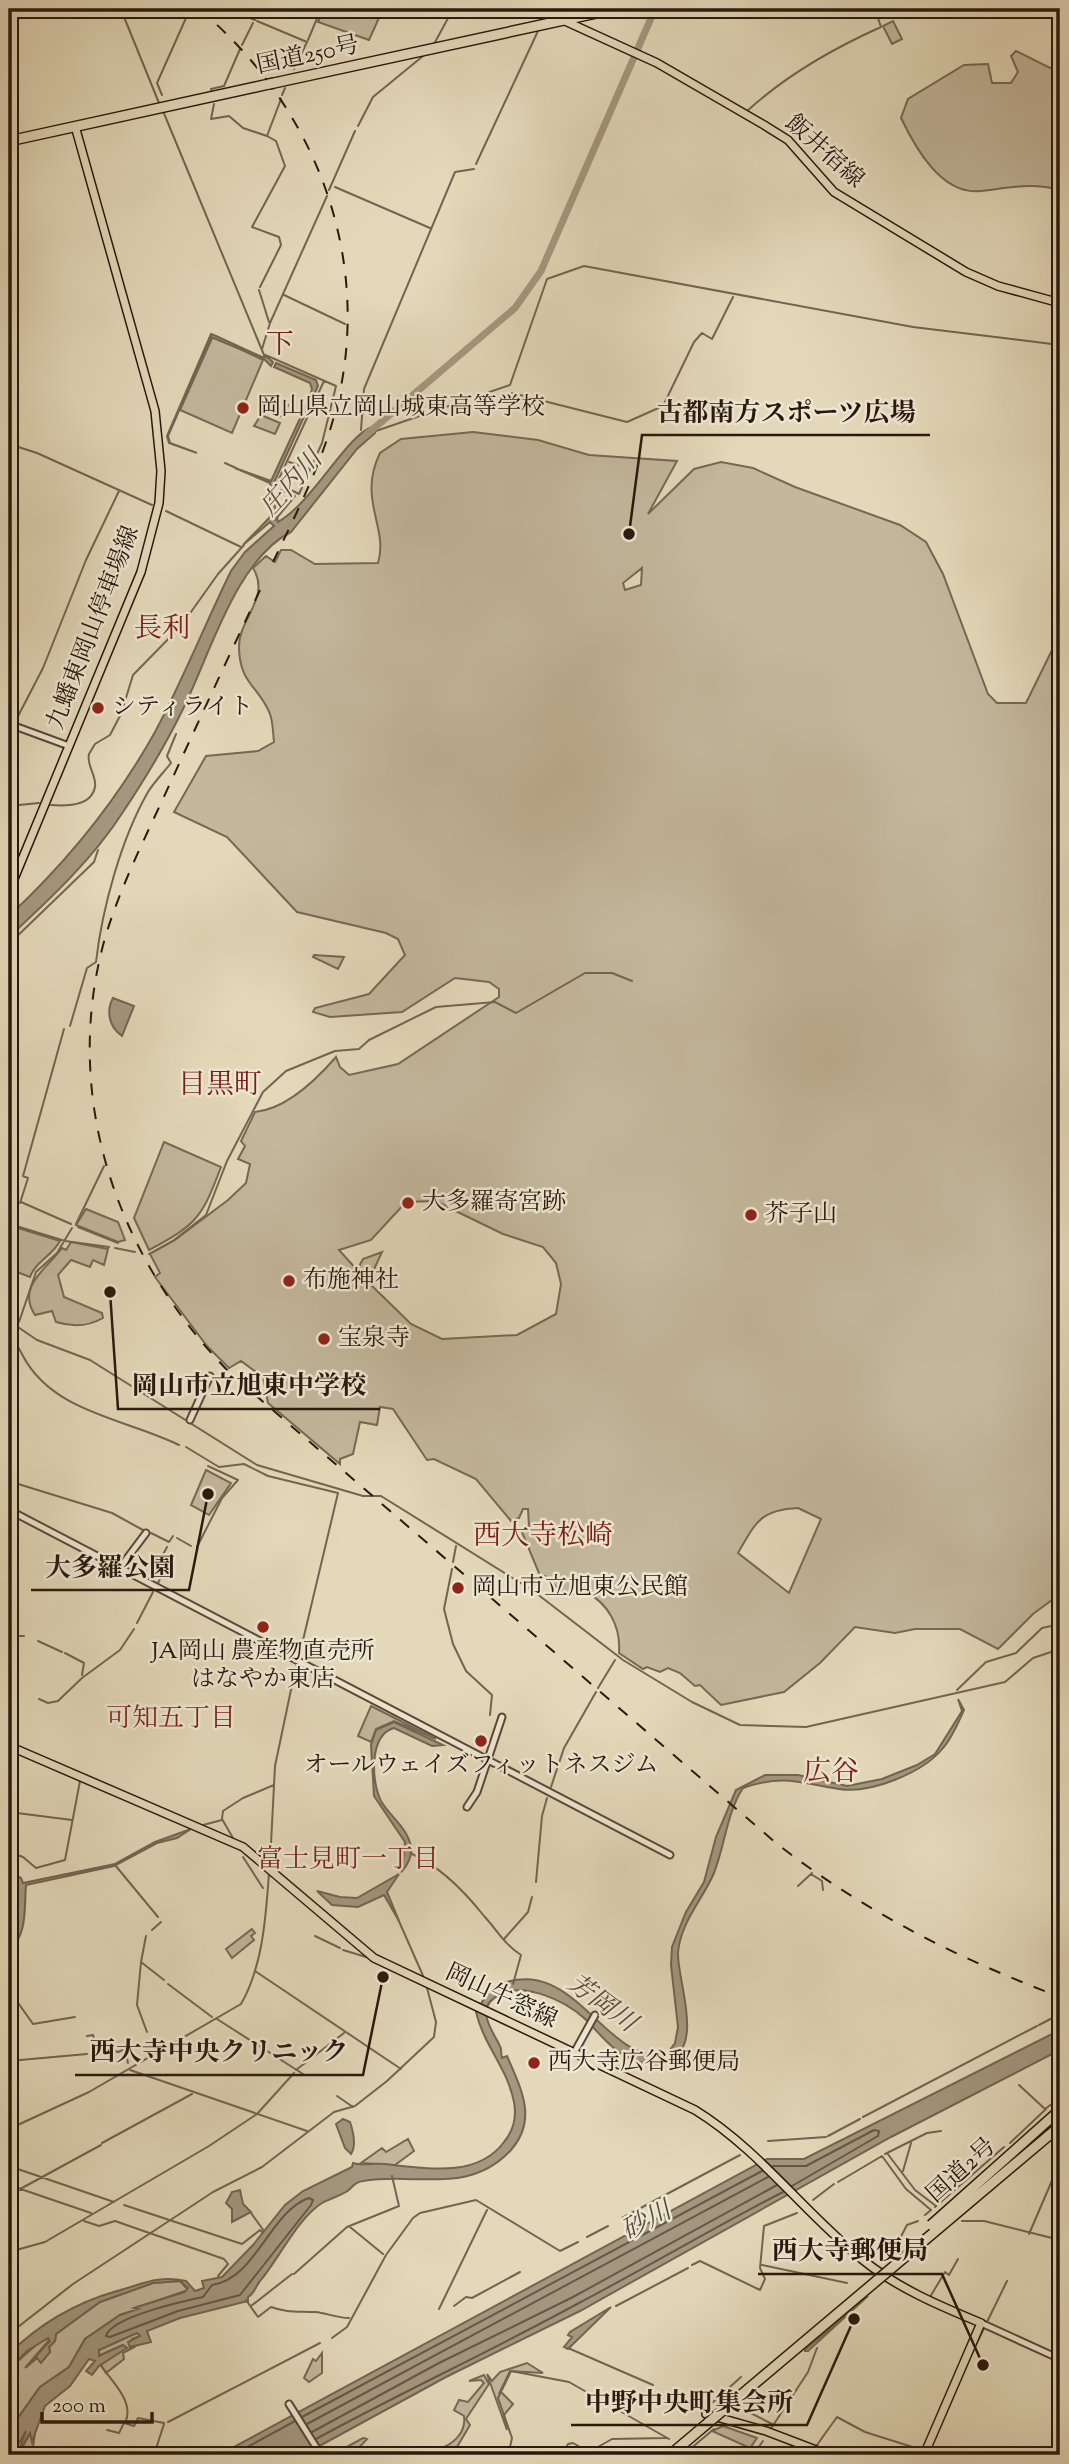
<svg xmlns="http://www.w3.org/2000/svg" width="1069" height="2464" font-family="'Sorts Mill Goudy','Noto Serif JP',serif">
	<rect width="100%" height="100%" fill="#e3d8b9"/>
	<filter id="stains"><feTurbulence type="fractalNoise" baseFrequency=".00286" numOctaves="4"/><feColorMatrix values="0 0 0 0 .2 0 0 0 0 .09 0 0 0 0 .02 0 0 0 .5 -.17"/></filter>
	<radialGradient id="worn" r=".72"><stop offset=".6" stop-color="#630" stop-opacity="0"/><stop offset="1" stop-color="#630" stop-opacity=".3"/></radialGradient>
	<!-- green -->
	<path fill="#c3b79c" stroke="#766854" stroke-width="2" fill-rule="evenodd" d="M324,9H383L369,40L318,22Z
		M893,21L902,39L892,44L883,26Z
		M1016,51L1050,68L1060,65V190C1031,182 1009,188 980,191C941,195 915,147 901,118L908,99L964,65L988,64L992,83H1011L1018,72L1011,56Z
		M213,336L263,360L232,433L180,410Z
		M264,395L288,405L283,417L264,409L267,402L263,400Z
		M261,415L280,423L275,434L254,426Z
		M473,432L538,440L589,455L677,461L648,514L694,469L721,462L753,468L795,487L900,525L926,542L943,574L988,694L997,703H1026L1056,642L1060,608V1594L1033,1614L998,1649L960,1629H915L895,1633L855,1627L820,1663L784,1692L721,1705L700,1685L695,1686L680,1673L668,1668L660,1672L647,1667L643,1669L619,1653C621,1627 609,1604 585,1591L566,1596L545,1576L541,1578L521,1530L529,1526L528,1509H523L519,1518L511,1521L476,1479L434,1459L427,1460L393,1409L380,1407L377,1425L360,1422L353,1454L340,1459V1464L268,1403L263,1377L241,1361L229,1368L207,1346L155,1277L160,1273L150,1254L175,1240L228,1200L246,1183L250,1164L238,1159L245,1146L241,1141L255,1112C286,1109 316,1080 336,1057L340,1067L349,1075L398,1064L499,997V989L489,982L455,978L402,1012L330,1017L313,1012L315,1008L369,994L405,955L398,939L386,933L297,912L227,837L174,812L206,756L258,751L274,742C273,733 273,722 270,714C259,686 239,684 239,646C239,619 271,597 253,568L266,556L275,562L281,550H291L315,564L378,563C389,527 357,500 380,453L401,439ZM642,568L641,585L625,590L623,583ZM435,1201L503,1234L543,1247L556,1263L561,1284L556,1314L517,1335L442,1339L411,1324L368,1282L382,1252L363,1259L357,1270L339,1250L371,1240L406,1202ZM798,1508L821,1519L789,1593L738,1553C756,1522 760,1510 798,1508Z
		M314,955L344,957L338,969L313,957Z
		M164,1142L221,1167C202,1217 198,1224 149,1250L134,1218Z
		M86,1209L118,1222L125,1240L118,1242L76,1225Z
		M15,1227L60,1241C52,1256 36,1261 30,1277L9,1269V1248Z
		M71,1242L108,1249L104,1265L93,1260L90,1267L71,1260L58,1275L64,1297L102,1313L103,1318C89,1326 72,1327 56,1322L52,1311L35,1315C16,1286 47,1269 62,1248L66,1250Z
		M206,1470L231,1483L209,1515L191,1505Z
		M371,1706L436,1739L394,1721L376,1729L371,1742L358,1736Z
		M252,1929L255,1933L251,1936L254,1940L232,1958L226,1949Z
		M408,2139L414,2151L395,2165L361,2163L382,2148L386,2152Z
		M180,2281L188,2290L138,2307L137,2310L120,2315L85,2339L69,2367L40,2387L32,2398L13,2425L9,2438V2369L44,2338L50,2339L26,2367L37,2358L41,2361L50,2352L49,2347L55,2341L56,2334L100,2302L153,2283Z
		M868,2296L808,2351H805V2350Z
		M137,2332L140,2336L132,2339L130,2347L136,2346L123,2353L124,2359L106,2373L101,2365L123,2345L98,2356L99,2350Z
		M322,2353V2373L309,2382L304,2378L313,2359L316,2361Z
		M527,2363L543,2373L510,2371L499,2394L501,2392L513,2404L504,2415L507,2430L487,2374L492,2381L500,2372Z
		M484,2375L489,2384L466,2419L470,2425L457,2447L447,2452L444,2447C457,2441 466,2430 464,2416L454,2410L459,2400L468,2402L484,2383L481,2380L469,2381Z
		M723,2426L757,2438L750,2448L712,2431Z
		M31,2432L32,2440L35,2432L32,2455H18Z
		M363,2438L367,2439L352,2455H332Z"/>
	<!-- water -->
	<path fill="#a4977f" stroke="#736451" stroke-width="2" d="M211,334L216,336L262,357H267L273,362L271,366L264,359L211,337L168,436L170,443L197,453L169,443L167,436Z
		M276,363L316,380L318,386L272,487L278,522C313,502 346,436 372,427L375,433L357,449L291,532C235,560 209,658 182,711C165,746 145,779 123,812C93,859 50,899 9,937V916C67,862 116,802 155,732C183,680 205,624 231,571L245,552L274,526L270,522L243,545L270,517V483L235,468L271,481L309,399L312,389L310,383L274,367Z
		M113,998L134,1006L122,1036C107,1025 107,1009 113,998Z
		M958,1699L964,1710C958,1723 952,1738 943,1748C923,1773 870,1794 839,1789C801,1783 783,1774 743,1788C727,1812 725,1845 714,1873C703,1899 680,1923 678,1953C677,1981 705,2045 668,2062C654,2068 635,2062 622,2054C608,2046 596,2029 584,2018C565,2001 524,1981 499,1995C475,2007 490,2027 499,2044C503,2051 500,2051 502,2058L507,2056C521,2089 538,2119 511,2150C469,2196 414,2172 363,2181C353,2182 353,2188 346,2192C339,2196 329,2199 322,2203C298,2218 278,2260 260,2281C255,2287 255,2293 248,2297V2301L180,2318L147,2331L151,2342L130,2347L128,2342L140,2336L137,2333L99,2350V2356L123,2345L127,2348L99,2366L92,2375L86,2371L95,2361L89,2359L70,2386L45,2406L32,2442L30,2433L17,2455L26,2431L12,2455H9L13,2425L40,2387L69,2367L85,2339L120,2315L138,2309L134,2308L185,2292L188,2288L180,2281L153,2283L100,2302L56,2334L55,2341L49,2347L50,2352L41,2363L37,2358L25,2368L50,2341L48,2338L27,2351L9,2369V2354C40,2323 75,2303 117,2291C143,2284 158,2275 186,2281L195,2291L204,2288L202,2281L222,2277L253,2245L285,2205L303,2191L352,2167L353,2163C362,2166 374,2163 384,2164C423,2168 477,2179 504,2142C514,2130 517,2118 514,2102C507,2067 484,2046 476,2012L490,1989C573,1944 604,2068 667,2054L675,2043L678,2027L671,1965L672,1947L686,1912L704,1882L716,1837L736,1790L765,1775H798L847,1786L882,1779L917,1765L935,1754L962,1711Z
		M394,1722L443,1745L432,1746L394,1728C369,1735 371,1781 381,1801C390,1817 408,1828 411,1847C413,1855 407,1866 402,1871L405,1842L374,1796L371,1745L376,1730Z
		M191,1829L177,1838L157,1843L114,1866L26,1885C24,1908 28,1934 9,1951V1931L17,1906L10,1872L21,1878L23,1883L115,1864L155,1842Z
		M399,1874L387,1892L399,1921L384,1895L358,1907L332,1905L317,1891L340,1897L357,1898Z
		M1060,2030V2050L891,2137L580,2311L446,2377L303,2455H219L767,2159H804Z
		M343,2119L350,2122C353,2131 357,2145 351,2154L345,2148L336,2124Z
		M240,2190L243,2204L251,2212L232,2222V2209L226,2203L232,2192Z
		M611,2307L568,2349L564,2347L572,2337L568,2335L570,2332Z"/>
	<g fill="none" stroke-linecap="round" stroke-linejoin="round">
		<!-- shore -->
		<path stroke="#665846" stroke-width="2" d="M773,2166H806L874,2130L879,2131L878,2136L792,2186
			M309,2198L313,2200L311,2205L240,2295L178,2311L110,2337L106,2336C111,2317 184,2301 203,2297L212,2285C256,2279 270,2211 309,2198Z
			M302,2417L762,2171
			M307,2424L768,2177
			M312,2432L439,2363L573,2297L777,2185
			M316,2439C402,2392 491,2351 577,2304C646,2268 713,2228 783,2192
			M233,2455L295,2421"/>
		<!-- stream -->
		<path stroke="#736451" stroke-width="2" d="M228,9L255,20
			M122,12L159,103
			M548,12L550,9
			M255,18L258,9
			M257,21L307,42L294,69
			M308,40L321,9
			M434,44L453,9
			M242,45L253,23
			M212,92L211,89L224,86L240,49
			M162,95L157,83L190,9
			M282,95L285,88
			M214,104L211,119L229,116L243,128L267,136
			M163,111L264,355
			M746,112C784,77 834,48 881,27L875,9
			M358,126L373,97L423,56
			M476,164L538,31
			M335,187L430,228
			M329,190L355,131
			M260,287L281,245L279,237L252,227L285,166L276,141L267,136L281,99
			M259,290L269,322
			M284,295L345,324
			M262,349L270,323L327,196
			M265,355L270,357L336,386L322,443L299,494L277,483L324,381
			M512,393L627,422L663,406L694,342L702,333L712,339L733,297
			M361,430L364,389L455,172L474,169
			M373,432L510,385L547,279L584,266L913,327L1060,345
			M9,444L37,453L152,505
			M289,462L310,469
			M225,463L236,468
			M166,511L241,547
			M275,520L295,496L281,490
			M15,722L43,668L86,560L119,491
			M9,732L11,728
			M51,805C65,806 91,807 95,787C97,776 86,765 89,754L95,744L110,735L121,714L133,675L181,626L218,574L244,545
			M9,806L39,803
			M9,944L94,862L98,850
			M70,1026L87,968L96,962C102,909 121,839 148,792C154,782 164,772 171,763L167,756L176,734
			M21,1202L71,1224
			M20,1203L28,1178L23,1176L64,1029
			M76,1224L104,1166
			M13,1225L65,1241L109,1247
			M78,1227L118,1243
			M9,1237L18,1207
			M115,1248L135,1252
			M149,1254L174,1240L206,1215L227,1161L263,1092L286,1071L335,1051L359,1049L369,1040L436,1007L495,1002L516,1013L585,973H612L632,981
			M9,1321L37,1340L90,1360L257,1465L363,1496H381L532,1590L623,1660L692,1702L740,1725L806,1727L1005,1682L1033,1658L1060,1649
			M19,1322L36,1272L57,1253L72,1228
			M15,1332C13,1341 19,1348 23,1356C53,1413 127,1419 179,1445
			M9,1337L12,1330
			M186,1447L219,1467L244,1464L268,1476L338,1493
			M9,1470L15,1483L112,1513L143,1530
			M151,1533L169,1542L173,1536
			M177,1538L191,1546
			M197,1547L222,1498L238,1480L208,1466
			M453,1562L456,1546
			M452,1569L444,1609L453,1644L466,1671L492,1695L490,1715
			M158,1583L167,1564L160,1560L167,1547
			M137,1623L153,1592
			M9,1636H24
			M38,1641L62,1652
			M65,1653L84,1663L82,1675
			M299,1657L338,1493
			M598,1688L615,1660
			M957,1690L986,1662L1016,1653L1042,1628L1060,1624
			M39,1699L48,1703L58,1701L82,1678L120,1650L134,1629
			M551,1787L564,1748L596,1692
			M9,1812L72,1820
			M203,1825L222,1820
			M233,1838L222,1819L223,1811L243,1798L274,1785
			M9,1852L23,1857L36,1868L65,1860L80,1781
			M410,1853C438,1865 465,1892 484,1916C497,1930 505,1945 521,1955L513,1984
			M243,1857L263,1888
			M9,1862L10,1871
			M270,1863L275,1766L296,1666
			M115,1865L158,1917
			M811,1874L822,1881L823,1890
			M536,1882L542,1816L547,1798
			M798,1886L812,1873
			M398,1919L424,1978
			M152,1930L161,1922
			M146,1936L141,1962L164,1980
			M315,1936L340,1948
			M504,1939L528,1912L532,1897
			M343,1950L366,1957
			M141,1962L137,2005L147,2032
			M255,1971L401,2069
			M168,1984L212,2017
			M9,1990L33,2024L75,2017
			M217,2019L303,2074
			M1039,2025L1060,2014
			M87,2036L93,2035L96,2046L118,2052L125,2049L128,2063
			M9,2061L87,2054
			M130,2070L307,2131
			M296,2070L344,2033
			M1019,2085L1045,2109L1057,2100
			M337,2096L353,2107
			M863,2117L1037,2026
			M9,2129L89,2092L241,2004C263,1966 266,1915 269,1873
			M828,2136L860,2119
			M768,2141L826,2137
			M102,2143L192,2094
			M1010,2143L1046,2109
			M887,2153L915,2190L936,2206
			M885,2154L927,2133L941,2131
			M9,2166L114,2202
			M903,2171L911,2143
			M838,2182L882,2156L906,2189L931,2210
			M9,2185L91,2213
			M11,2194L101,2145
			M813,2200L834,2184
			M124,2205L242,2244L260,2230L262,2232
			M935,2207L1004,2147
			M251,2213L264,2231
			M925,2215L931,2210
			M622,2218L740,2155
			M84,2221L99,2226L115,2221L224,2259L228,2264L218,2276
			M962,2221H984L1060,2240
			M350,2227L383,2254
			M1029,2234L1060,2162
			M587,2237L608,2226
			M896,2246L907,2225L918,2221
			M9,2252L45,2242L209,2146L257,2114L294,2073
			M692,2265L700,2261L760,2290L765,2279L760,2268L764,2226L797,2213
			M762,2265L847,2283
			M294,2274L347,2227L399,2206L392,2176
			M9,2296V2300
			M930,2297L945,2272L949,2275L958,2259
			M246,2300L258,2317L271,2307C287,2313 299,2311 315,2312C327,2313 336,2318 349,2318
			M251,2306L292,2274
			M454,2306L466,2297L472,2298L520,2272
			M616,2306L688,2268
			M439,2309L487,2210
			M9,2334L73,2284L213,2192L262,2167L334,2112L355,2106L387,2081L434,2037L436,2022L427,1988
			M332,2338L347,2327L386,2255L413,2218L420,2213L476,2200L560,2251L578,2242
			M568,2348L653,2385
			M969,2359L1007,2281
			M101,2366C113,2382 135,2403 125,2423
			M703,2403H712L741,2377
			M734,2411L739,2407L772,2424
			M168,2422L320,2343
			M772,2427L808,2372L817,2348
			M107,2430L119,2433L124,2423L134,2426L138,2418L164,2423
			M817,2445L837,2417L865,2432L922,2450
			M510,2447L514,2455
			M689,2450L714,2429
			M689,2451L697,2455
			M101,2455H103
			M154,2455L164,2424
			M448,2455L452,2450L465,2455
			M487,2455L510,2447L512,2438L498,2398L511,2371L569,2382L669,2439
			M562,2455L568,2444L573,2443L589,2452L612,2439L666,2438
			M753,2455L763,2441"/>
		<!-- river -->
		<path stroke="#a4977f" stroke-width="7" d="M366,435L515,308L541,271L655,9"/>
		<defs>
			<path id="minor" d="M9,724L69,746
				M190,1420L210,1376
				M9,1510L670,1855
				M119,1569L146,1533
				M467,1807L477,1792L502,1717
				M574,2053L595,2015
				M981,2323L1060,2359
				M289,2404L321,2455"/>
			<path id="major" d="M565,21L657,63L764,125L788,140L834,192L966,272L998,286L1060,303
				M9,891L141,572L159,503L161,471L155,411L75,126
				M9,1746L243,1847L374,1958L695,2110C760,2150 804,2213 863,2260C897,2288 940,2306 981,2323L924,2455
				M706,2414L766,2431L829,2455"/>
			<path id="highway" d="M274,83L615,9
				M9,141L269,84
				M1013,2160L1060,2120"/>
		</defs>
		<!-- minor casing -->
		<use href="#minor" stroke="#584838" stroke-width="9"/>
		<!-- major casing -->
		<use href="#major" stroke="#29180d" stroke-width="10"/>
		<!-- highway casing -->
		<use href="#highway" stroke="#29180d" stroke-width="12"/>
		<!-- minor -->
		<use href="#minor" stroke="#ede6d2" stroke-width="5"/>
		<!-- major -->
		<use href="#major" stroke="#e3d8b9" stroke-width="7"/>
		<!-- highway -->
		<use href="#highway" stroke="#e3d8b9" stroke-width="9"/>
		<!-- rail -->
		<path stroke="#29180d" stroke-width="2" stroke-dasharray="12 12" stroke-linecap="butt" d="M199,9C319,109 377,267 333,420C319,469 295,516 273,562
			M260,590C227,660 194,731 162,801C141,846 119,891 105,938C60,1098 118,1260 232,1375L776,1843C863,1911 957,1958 1060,1997"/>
		<defs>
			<path id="highway-bridge" d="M269,84L274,83
				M931,2225L1060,2110
				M670,2455L1060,2126"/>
		</defs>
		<!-- highway-bridge casing -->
		<use href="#highway-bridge" stroke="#29180d" stroke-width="12" stroke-linecap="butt"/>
		<!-- highway-bridge -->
		<use href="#highway-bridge" stroke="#e3d8b9" stroke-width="9"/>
	</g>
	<!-- markers -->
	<g fill="#8f2418" stroke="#ede6d2" stroke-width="2.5">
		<circle cx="243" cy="408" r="7"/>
		<circle cx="98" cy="708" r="7"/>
		<circle cx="408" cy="1203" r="7"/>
		<circle cx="751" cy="1215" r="7"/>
		<circle cx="289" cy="1281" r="7"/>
		<circle cx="324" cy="1339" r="7"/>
		<circle cx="458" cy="1588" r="7"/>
		<circle cx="263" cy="1627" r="7"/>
		<circle cx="481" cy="1741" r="7"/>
		<circle cx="534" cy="2063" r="7"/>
	</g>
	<g text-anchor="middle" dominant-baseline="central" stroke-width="5" stroke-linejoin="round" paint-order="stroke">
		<!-- street labels -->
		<g font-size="24" fill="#29180d" stroke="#ede6d2">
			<text transform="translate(308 56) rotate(-12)">国道250号</text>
			<text transform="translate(824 152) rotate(42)">飯井宿線</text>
			<text transform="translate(94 628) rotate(-69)">九蟠東岡山停車場線</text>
			<text transform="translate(501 1997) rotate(25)">岡山牛窓線</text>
			<text transform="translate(962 2171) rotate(-42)">国道2号</text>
		</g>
		<!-- poi labels -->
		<g font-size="24" fill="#29180d" stroke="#ede6d2" text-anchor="start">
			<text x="257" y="408">岡山県立岡山城東高等学校</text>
			<text x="112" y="708">シティライト</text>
			<text x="422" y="1203">大多羅寄宮跡</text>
			<text x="765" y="1215">芥子山</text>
			<text x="303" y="1281">布施神社</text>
			<text x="338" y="1339">宝泉寺</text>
			<text x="472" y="1588">岡山市立旭東公民館</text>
			<text x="263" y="1652" text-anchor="middle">JA岡山 農産物直売所<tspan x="263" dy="28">はなやか東店</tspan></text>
			<text x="481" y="1766" text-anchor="middle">オールウェイズフィットネスジム</text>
			<text x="548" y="2063">西大寺広谷郵便局</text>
		</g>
		<!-- water labels -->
		<g font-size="26" font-style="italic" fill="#5a4b3b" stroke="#ede6d2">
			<text transform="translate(292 484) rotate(-48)">庄内川</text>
			<text transform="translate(601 2004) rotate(36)">芳岡川</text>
			<text transform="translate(647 2222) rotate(-28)">砂川</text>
		</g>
		<!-- neighbourhood labels -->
		<g font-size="26" fill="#7a1f14" stroke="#ede6d2">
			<text x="171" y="1719">可知五丁目</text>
			<text x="348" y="1860">富士見町一丁目</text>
		</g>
		<!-- quarter labels -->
		<g font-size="28" fill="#7a1f14" stroke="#ede6d2">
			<text x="280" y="346">下</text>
			<text x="162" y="630">長利</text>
			<text x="220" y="1086">目黒町</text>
			<text x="543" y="1537">西大寺松崎</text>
			<text x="831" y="1773">広谷</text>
		</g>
	</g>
	<!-- callouts -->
	<path fill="none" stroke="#29180d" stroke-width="2.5" d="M629 534L642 435H930M110 1292L118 1409H380M208 1494L189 1590H31M383 1977L363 2075H75M983 2365L942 2274H758M854 2319L807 2425H571"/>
	<g fill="#29180d" stroke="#ede6d2" stroke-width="2.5">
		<circle cx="629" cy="534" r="7"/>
		<circle cx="110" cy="1292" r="7"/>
		<circle cx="208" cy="1494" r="7"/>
		<circle cx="383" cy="1977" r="7"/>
		<circle cx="983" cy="2365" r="7"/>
		<circle cx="854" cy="2319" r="7"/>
	</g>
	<g font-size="26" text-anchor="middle" font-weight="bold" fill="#29180d" stroke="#ede6d2" stroke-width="5" stroke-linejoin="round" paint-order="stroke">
		<text x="786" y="421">古都南方スポーツ広場</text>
		<text x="249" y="1394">岡山市立旭東中学校</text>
		<text x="110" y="1576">大多羅公園</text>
		<text x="219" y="2060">西大寺中央クリニック</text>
		<text x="850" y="2259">西大寺郵便局</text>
		<text x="689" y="2411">中野中央町集会所</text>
	</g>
	<!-- margin -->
	<rect width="1069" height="2464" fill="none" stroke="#e3d8b9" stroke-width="35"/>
	<rect x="10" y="10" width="1048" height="2443" fill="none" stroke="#29180d" stroke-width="3.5"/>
	<rect x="18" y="18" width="1034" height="2429" fill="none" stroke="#29180d" stroke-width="2"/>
	<!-- scale -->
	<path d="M42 2412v10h110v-10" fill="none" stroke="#29180d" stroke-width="3.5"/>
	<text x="52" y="2412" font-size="21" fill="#29180d" stroke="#ede6d2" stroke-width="5" paint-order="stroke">200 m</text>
	<rect width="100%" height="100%" filter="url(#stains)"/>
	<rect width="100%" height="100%" fill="url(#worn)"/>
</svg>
